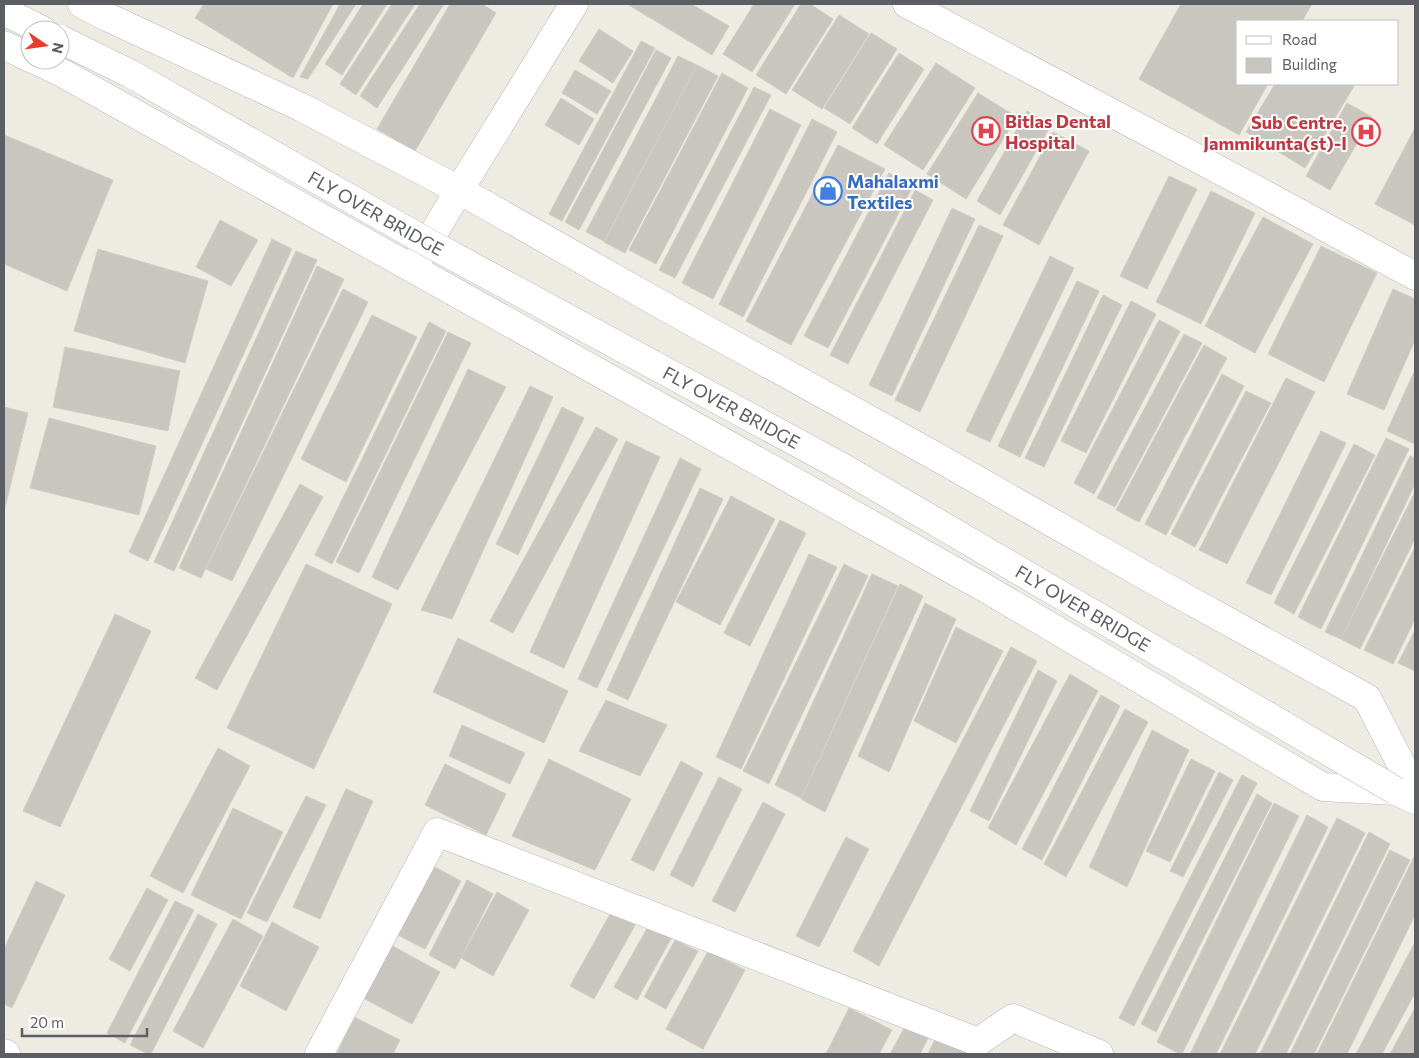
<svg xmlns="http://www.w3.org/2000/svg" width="1419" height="1058" font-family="Commissioner,sans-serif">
	<rect width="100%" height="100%" fill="#eeebe2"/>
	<!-- building -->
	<path fill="#c9c6c0" stroke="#d2cdc1" d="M204,4H333L293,78L195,18Z
		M340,4H356L308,79L300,77Z
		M363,4H387L342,75L325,64Z
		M392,4H415L356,95L340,84Z
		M420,4H444L377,108L360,96Z
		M450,4H482L496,13L415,151L377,129Z
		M627,4H691L729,26L712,55Z
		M754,4H795L752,72L723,54Z
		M801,4H810L833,19L786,94L756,75Z
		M1181,4H1312L1302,21H1238V84H1268L1239,135L1139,79Z
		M839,15L869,34L822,109L792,90Z
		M599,29L633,51L613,83L579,61Z
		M871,33L897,49L850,124L824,108Z
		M641,41L655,48L562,221L549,214Z
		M656,50L671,58L579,230L565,222Z
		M899,53L924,69L877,144L852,128Z
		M678,56L697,65L604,241L586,232Z
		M936,63L975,88L923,170L884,145Z
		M697,65L718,76L625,253L604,242Z
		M575,70L611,91L597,114L562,93Z
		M722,73L748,88L656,264L629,250Z
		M1275,84H1350L1354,86L1305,168L1246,132Z
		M754,87L771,95L675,278L659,270Z
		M978,93L1017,117L966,199L927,174Z
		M561,98L594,119L579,145L545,125Z
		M1347,103L1372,117L1330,190L1306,176Z
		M770,109L801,125L713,299L682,283Z
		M1027,111L1051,125L1000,215L977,201Z
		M812,119L837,132L743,317L719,304Z
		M1415,128V225L1375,204Z
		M1053,132L1089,151L1039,245L1003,225Z
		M4,135L113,180L67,291L4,264Z
		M838,145L885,169L791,345L746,321Z
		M889,173L913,186L828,348L804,336Z
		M1169,176L1197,189L1147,289L1120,276Z
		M915,190L933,200L848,364L830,355Z
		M1211,191L1255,213L1201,324L1156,302Z
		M952,208L975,219L892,396L869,385Z
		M1263,217L1313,244L1255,353L1205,326Z
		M220,220L258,240L231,286L196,267Z
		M979,225L1003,236L920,412L895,400Z
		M272,239L292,249L148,561L129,552Z
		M1321,246L1377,273L1324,382L1268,354Z
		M98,249L208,281L185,363L74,331Z
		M296,251L317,260L174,571L154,562Z
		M1050,256L1074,268L990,442L966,431Z
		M317,266L344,279L201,578L179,568Z
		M1077,281L1099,291L1020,457L998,446Z
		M343,289L368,302L232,581L206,569Z
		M1393,289L1415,299V340L1384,410L1347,394Z
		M1103,295L1122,305L1044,467L1025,458Z
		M1131,301L1156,314L1086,453L1061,441Z
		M372,315L417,337L346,482L301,459Z
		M1159,320L1180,331L1094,494L1074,483Z
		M429,322L446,331L332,564L315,555Z
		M448,332L471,343L359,573L336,562Z
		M1184,334L1202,343L1115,507L1097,498Z
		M1204,345L1227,358L1139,522L1116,510Z
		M65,347L180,371L168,431L53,407Z
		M468,369L506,387L398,590L372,577Z
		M1415,370V444L1387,431Z
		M1222,374L1244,386L1166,535L1145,524Z
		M1286,378L1315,392L1227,564L1199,550Z
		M530,386L553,397L452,619L421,610Z
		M1246,391L1271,403L1195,547L1171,534Z
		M4,407L28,413L4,512Z
		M562,407L584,418L518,555L496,544Z
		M49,418L156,446L139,515L30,488Z
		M596,427L618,439L513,633L490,621Z
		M1321,431L1346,443L1271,595L1246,583Z
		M1386,438L1409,449L1321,629L1298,617Z
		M626,441L660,457L564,668L530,652Z
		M1354,444L1375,455L1294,614L1274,603Z
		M1410,456L1415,458V484L1341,639L1325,632Z
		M680,458L701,469L597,688L578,679Z
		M300,484L323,497L217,690L195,678Z
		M700,488L723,499L628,700L607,690Z
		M1415,492V539L1360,649L1341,639Z
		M731,496L775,519L720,625L676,602Z
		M780,520L806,533L750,646L724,633Z
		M1415,547V619L1393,664L1364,650Z
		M809,554L837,567L741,769L716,757Z
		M306,564L392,604L314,769L227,728Z
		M844,564L868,576L769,784L743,771Z
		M872,574L898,586L801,798L775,785Z
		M900,584L923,596L825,812L801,799Z
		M925,603L956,619L889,772L858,756Z
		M115,614L151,631L60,827L23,811Z
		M956,627L1003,651L956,743L914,721Z
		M1415,630V671L1398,663Z
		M458,638L568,691L544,743L433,692Z
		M1011,647L1037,661L879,966L853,951Z
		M1038,670L1057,681L989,821L970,811Z
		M1070,674L1098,691L1016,845L988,828Z
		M1101,695L1120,706L1042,860L1022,849Z
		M606,700L667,725L640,776L579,751Z
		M1125,709L1148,722L1066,877L1044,864Z
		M462,725L525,753L510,784L449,756Z
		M1152,730L1189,750L1127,887L1089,867Z
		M218,748L250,766L183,893L150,876Z
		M549,759L631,799L595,870L512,836Z
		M1191,759L1215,771L1170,862L1146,851Z
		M681,761L703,773L654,871L631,860Z
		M445,764L506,794L486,835L425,805Z
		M1219,772L1233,780L1183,877L1170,871Z
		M1242,775L1257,783L1134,1026L1119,1018Z
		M719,777L742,789L693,887L670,875Z
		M346,789L373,801L320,919L293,907Z
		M1257,794L1272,803L1156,1032L1141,1024Z
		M306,796L326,805L267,922L247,913Z
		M763,802L785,814L735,912L712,901Z
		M1274,803L1299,816L1182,1054H1180L1157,1042Z
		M233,808L283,832L241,919L191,895Z
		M1307,815L1328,827L1216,1054H1190Z
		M1337,818L1365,833L1255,1054H1220Z
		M1369,832L1390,844L1286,1054H1260Z
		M846,837L869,849L819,947L796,936Z
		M1390,850L1410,860L1314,1054H1290Z
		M1415,855V915L1347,1054H1317Z
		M431,865L461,881L425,949L396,934Z
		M467,880L493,894L455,969L429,955Z
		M36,881L65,895L12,1008L4,1004V949Z
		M147,888L168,900L130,971L109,959Z
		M497,892L529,910L493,976L461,958Z
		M175,901L194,910L125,1043L107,1033Z
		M615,905L639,918L594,999L570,986Z
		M198,914L217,924L151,1054H148L130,1045Z
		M233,919L263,936L203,1048L173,1031Z
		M272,922L319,947L286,1011L240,986Z
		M649,925L672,937L637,1000L614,987Z
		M675,940L698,951L666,1009L644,997Z
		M1415,942V993L1382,1054H1356Z
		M389,944L440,972L412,1024L361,997Z
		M708,951L745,970L703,1049L666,1029Z
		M849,1008L892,1030L879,1054H826Z
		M1415,1008V1054H1390Z
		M354,1017L400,1040L393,1054H337Z
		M907,1023L929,1036L920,1054H890Z
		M937,1035L973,1054H928Z"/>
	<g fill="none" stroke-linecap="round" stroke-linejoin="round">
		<defs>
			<path id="minor" d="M82,4L105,16L301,107L459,190L669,309L937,457L1153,580L1367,698L1415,791
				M907,4L1266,195L1415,276
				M4,11L42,30
				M4,45L30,58
				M35,60L64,74L985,588L1323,787L1396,791L1415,800
				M416,263L459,190L574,4
				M4,1053L6,1054
				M319,1054L437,832L978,1042L1013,1018L1099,1054"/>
		</defs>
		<!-- minor casing -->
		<use href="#minor" stroke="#b5b8bd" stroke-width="29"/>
		<!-- minor -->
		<use href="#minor" stroke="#fff" stroke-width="28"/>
		<defs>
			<g id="minor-bridge">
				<path id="s1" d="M60,39L131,74L425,241L842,467L1396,791"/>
			</g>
		</defs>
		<!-- minor-bridge casing -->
		<use href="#minor-bridge" stroke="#b5b8bd" stroke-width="29" stroke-linecap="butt"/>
		<!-- minor-bridge -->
		<use href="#minor-bridge" stroke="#fff" stroke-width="28"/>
	</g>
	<!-- icons -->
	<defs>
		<symbol id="hospital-ring" viewBox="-11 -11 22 22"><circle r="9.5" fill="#fff" stroke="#e0444e" stroke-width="1.5"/><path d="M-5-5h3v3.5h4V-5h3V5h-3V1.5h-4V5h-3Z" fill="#e0444e"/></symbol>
		<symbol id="shop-ring" viewBox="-11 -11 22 22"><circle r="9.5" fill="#fff" stroke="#3f7fe0" stroke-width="1.5"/><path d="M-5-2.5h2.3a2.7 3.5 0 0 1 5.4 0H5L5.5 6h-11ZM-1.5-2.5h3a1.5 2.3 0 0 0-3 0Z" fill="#3f7fe0"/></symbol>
	</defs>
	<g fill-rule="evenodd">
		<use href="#hospital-ring" x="970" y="115" width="32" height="32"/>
		<use href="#hospital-ring" x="1350" y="116" width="32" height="32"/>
		<use href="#shop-ring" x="812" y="175" width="32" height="32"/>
	</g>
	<g text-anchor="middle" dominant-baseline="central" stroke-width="4" stroke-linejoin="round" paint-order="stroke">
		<!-- health labels -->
		<g font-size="18" font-weight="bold" fill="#be3a42" stroke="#fff" text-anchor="start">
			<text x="1005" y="121">Bitlas Dental<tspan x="1005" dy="21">Hospital</tspan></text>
			<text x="1347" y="122" text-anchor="end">Sub Centre,<tspan x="1347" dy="21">Jammikunta(st)-I</tspan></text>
		</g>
		<!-- shop labels -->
		<g font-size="18" font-weight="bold" fill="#366cbe" stroke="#fff" text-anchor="start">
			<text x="847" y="181">Mahalaxmi<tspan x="847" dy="21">Textiles</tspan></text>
		</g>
		<!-- street labels -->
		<g font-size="18" fill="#5b5e63" stroke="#fff">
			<text stroke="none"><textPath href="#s1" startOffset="361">FLY OVER BRIDGE</textPath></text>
			<text stroke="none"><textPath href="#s1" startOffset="766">FLY OVER BRIDGE</textPath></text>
			<text stroke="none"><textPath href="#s1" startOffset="1171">FLY OVER BRIDGE</textPath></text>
		</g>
	</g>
	<!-- border -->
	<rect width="1419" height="1058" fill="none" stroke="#5b5e63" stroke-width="10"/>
	<!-- legend -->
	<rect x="1236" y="20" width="162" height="65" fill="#ffffff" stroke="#bdbfc1"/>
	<rect x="1246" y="36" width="25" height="8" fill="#ffffff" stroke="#bdbfc1"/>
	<text x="1282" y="45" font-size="15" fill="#5b5e63">Road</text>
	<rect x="1246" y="58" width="25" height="15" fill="#c9c6c0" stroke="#bdbfc1"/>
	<text x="1282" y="70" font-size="15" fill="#5b5e63">Building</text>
	<!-- north arrow -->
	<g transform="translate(45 45) rotate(103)"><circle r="24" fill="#ffffff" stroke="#bdbfc1"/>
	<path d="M0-4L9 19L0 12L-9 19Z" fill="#eb3b2b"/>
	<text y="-8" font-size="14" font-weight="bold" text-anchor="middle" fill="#5b5e63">N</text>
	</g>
	<!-- scale -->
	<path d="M22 1028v8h125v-8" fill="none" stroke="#5b5e63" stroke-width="2.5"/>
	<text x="30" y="1028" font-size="15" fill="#5b5e63" stroke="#ffffff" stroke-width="4" paint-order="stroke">20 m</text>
</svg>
